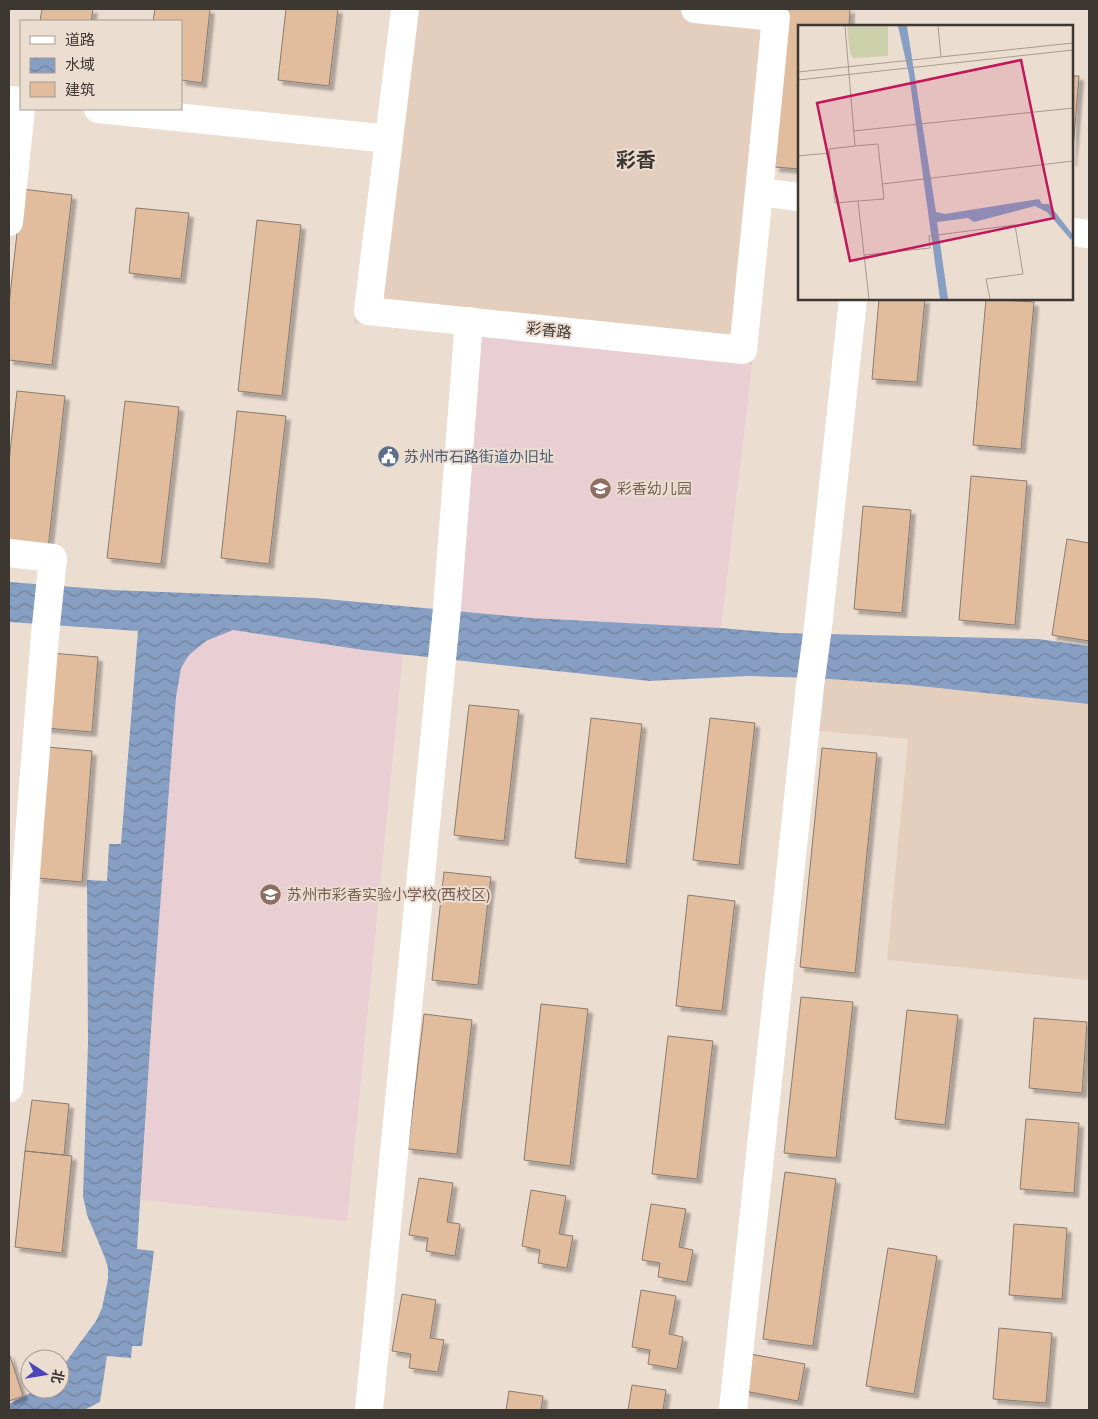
<svg xmlns="http://www.w3.org/2000/svg" width="1098" height="1419" font-family="'Archivo Narrow','Noto Sans SC',sans-serif">
	<defs>
		<pattern id="water-waves" width="16" height="10" patternUnits="userSpaceOnUse" patternTransform="scale(1.25)"><rect width="16" height="10" fill="#879fc3"/><path d="M0 5q4-4 8 0t8 0" fill="none" stroke="#70829f"/></pattern>
		<filter id="shadow"><feDropShadow dx="4.5" dy="4.5" stdDeviation="1" flood-color="#0004"/></filter>
	</defs>
	<rect width="100%" height="100%" fill="#ecddd1"/>
	<!-- built -->
	<path fill="#e4cfbe" d="M391,9H788L752,365L354,323Z
		M816,678L910,685L1089,704V980L887,960L908,739L810,730Z"/>
	<!-- education -->
	<path fill="#e9cfd3" d="M479,336L752,365L721,628L531,618L453,611Z
		M233,630L363,650L403,654L347,1221L141,1200L153,1000L180,634Z"/>
	<!-- water -->
	<path fill="url(#water-waves)" d="M9,582L112,590L315,598L531,618L721,628L780,633L1038,639L1089,646V704L910,685L816,678L748,676L649,681L363,650L233,630L206,641L189,655L181,668L176,697L153,1000L137,1249L154,1251L142,1346H132L131,1358L107,1356L100,1402L84,1410H9V1404L38,1389H60V1370L96,1321L102,1308L108,1279V1268L105,1258L87,1215L83,1196L88,1043L87,880L107,881L109,844H121L138,631L9,622Z"/>
	<!-- building -->
	<path fill="#e1bc9d" stroke="#897b70" filter="url(#shadow)" d="M42,9H93L91,21H40Z
		M155,9H210L202,83L181,80V21H153Z
		M286,9H338L329,86L278,80Z
		M789,9H850L849,26H799V169L775,167Z
		M1072,76H1079L1072,162Z
		M22,189L72,195L52,365L9,360V304Z
		M136,208L189,213L181,279L129,273Z
		M257,220L301,225L282,396L238,391Z
		M879,299H925L917,382L872,379Z
		M986,299L1034,302L1021,449L973,445Z
		M17,391L65,396L48,549L9,544V461Z
		M125,401L179,407L161,564L107,558Z
		M237,411L286,416L269,564L221,558Z
		M971,476L1027,481L1015,625L959,620Z
		M863,506L911,510L902,613L854,609Z
		M1067,539L1089,543V641L1052,635Z
		M51,653L98,657L92,732L46,728Z
		M469,705L519,710L504,841L454,835Z
		M591,718L642,724L626,864L575,858Z
		M710,718L755,723L739,865L693,860Z
		M47,747L92,751L82,882L37,878Z
		M822,748L877,753L855,973L800,967Z
		M444,872L491,877L478,985L432,980Z
		M688,895L735,901L722,1011L676,1006Z
		M801,997L853,1002L836,1158L784,1153Z
		M541,1004L588,1009L570,1166L524,1160Z
		M907,1010L958,1015L945,1125L895,1119Z
		M424,1014L472,1020L457,1154L408,1149Z
		M1034,1018L1087,1022L1082,1093L1029,1088Z
		M668,1036L713,1041L697,1179L652,1174Z
		M32,1100L69,1104L64,1155L25,1151Z
		M1026,1119L1079,1123L1074,1193L1020,1189Z
		M25,1151L72,1156L62,1253L15,1247Z
		M785,1172L836,1179L813,1346L763,1339Z
		M419,1178L453,1183L447,1222L460,1224L455,1256L426,1251L428,1238L409,1235Z
		M531,1190L566,1196L559,1234L573,1236L567,1268L538,1263L540,1250L522,1246Z
		M651,1204L686,1209L679,1247L693,1250L687,1282L658,1277L660,1263L642,1260Z
		M1014,1224L1067,1228L1062,1299L1009,1295Z
		M888,1248L937,1256L914,1394L866,1386Z
		M641,1290L676,1296L669,1334L683,1337L677,1369L648,1364L650,1350L632,1347Z
		M402,1294L436,1300L430,1338L444,1340L438,1372L409,1368L411,1354L392,1351Z
		M999,1328L1052,1333L1046,1403L993,1399Z
		M9,1353L23,1396L9,1401Z
		M750,1354L805,1364L798,1401L744,1391Z
		M632,1385L666,1390L663,1410H628Z
		M509,1391L543,1396L541,1410H506Z"/>
	<g fill="none" stroke-linecap="round" stroke-linejoin="round">
		<!-- street -->
		<path stroke="#fff" stroke-width="28" d="M9,222L21,109
			M9,553L53,558L45,635L9,1088
			M369,1410L447,608L469,321
			M733,1410L810,686L818,627L853,299"/>
		<!-- secondary -->
		<path stroke="#fff" stroke-width="28" d="M695,9L776,17L759,192
			M9,100L21,101
			M98,109L389,139L368,311L743,350L759,192L799,197
			M389,139L405,9
			M1072,232L1089,234"/>
	</g>
	<!-- icons -->
	<defs>
		<symbol id="civic-disc" viewBox="-11 -11 22 22"><circle r="9.5" fill="#5c6f8a" stroke="#ecddd1"/><path d="M-.6-6.5H3V-4.5H.6V-3L4-1V1h2V6H-6V1h2V-1L-.6-3ZM-1.2 2.5V6h2.4V2.5Z" fill="#fff"/></symbol>
		<symbol id="school-disc" viewBox="-11 -11 22 22"><circle r="9.5" fill="#8d6e63" stroke="#ecddd1"/><path d="M0-5L7-2L0 1L-7-2ZM-4 1L0 2.5L4 1V4Q0 6-4 4Z" fill="#fff"/></symbol>
	</defs>
	<g fill-rule="evenodd">
		<use href="#civic-disc" x="376" y="444" width="25" height="25"/>
		<use href="#school-disc" x="588" y="476" width="25" height="25"/>
		<use href="#school-disc" x="258" y="882" width="25" height="25"/>
	</g>
	<g text-anchor="middle" dominant-baseline="central" stroke-width="4" stroke-linejoin="round" paint-order="stroke">
		<!-- street labels -->
		<g font-size="15" fill="#3d3732" stroke="#ecddd1">
			<text transform="translate(549 330) rotate(6)">彩香路</text>
		</g>
		<!-- service labels -->
		<g font-size="15" fill="#4e5e75" stroke="#ecddd1" text-anchor="start">
			<text x="404" y="456">苏州市石路街道办旧址</text>
		</g>
		<!-- education labels -->
		<g font-size="15" fill="#785e54" stroke="#ecddd1" text-anchor="start">
			<text x="617" y="488">彩香幼儿园</text>
			<text x="287" y="894">苏州市彩香实验小学校(西校区)</text>
		</g>
		<!-- district labels -->
		<g font-size="20" font-weight="bold" fill="#3d3732" stroke="#ecddd1">
			<text x="636" y="159">彩香</text>
		</g>
	</g>
	<!-- overview -->
	<g transform="translate(798 25)">
		<rect width="275" height="275" fill="#ecddd1"/>
		<path d="M49,1H90V31L55,33L52,28Z" fill="#ccd1ab"/>
		<path d="M100,1H109L138,187L147,189L241,174L244,179H251L275,210L273,215L249,187L237,181L176,197L170,193L139,197L150,274H142L111,50Z" fill="#879fc3"/>
		<path fill="none" stroke="#a69b91" stroke-width="1" d="M47,1L57,121L80,119L86,174L60,176L71,274M140,1L143,32M0,47L275,18M0,55L275,25M55,106L275,83M57,121L31,124L37,178L60,176M0,131L32,128M84,159L275,136M66,230L132,223L131,211L217,200L225,249L188,254L192,274"/>
		<path fill="#c2185b" fill-opacity="0.15" stroke="#c2185b" stroke-width="2.5" d="M223,35L256,193L52,236L19,78Z"/>
		<rect width="275" height="275" fill="none" stroke="#3d3732" stroke-width="2.5"/>
	</g>
	<!-- border -->
	<rect width="1098" height="1419" fill="none" stroke="#3d3732" stroke-width="20"/>
	<!-- legend -->
	<rect x="20" y="20" width="162" height="90" fill="#ecddd1" stroke="#a69b91"/>
	<rect x="30" y="36" width="25" height="8" fill="#ffffff" stroke="#a69b91"/>
	<text x="65" y="45" font-size="15" fill="#3d3732">道路</text>
	<rect x="30" y="58" width="25" height="15" fill="url(#water-waves)" stroke="#a69b91"/>
	<text x="65" y="70" font-size="15" fill="#3d3732">水域</text>
	<rect x="30" y="82" width="25" height="15" fill="#e1bc9d" stroke="#a69b91"/>
	<text x="65" y="95" font-size="15" fill="#3d3732">建筑</text>
	<!-- north arrow -->
	<g transform="translate(45 1374) rotate(102)"><circle r="24" fill="#ecddd1" stroke="#a69b91"/>
	<path d="M0-4L9 19L0 12L-9 19Z" fill="#4b44bb"/>
	<text y="-8" font-size="14" font-weight="bold" text-anchor="middle" fill="#3d3732">北</text>
	</g>
</svg>
